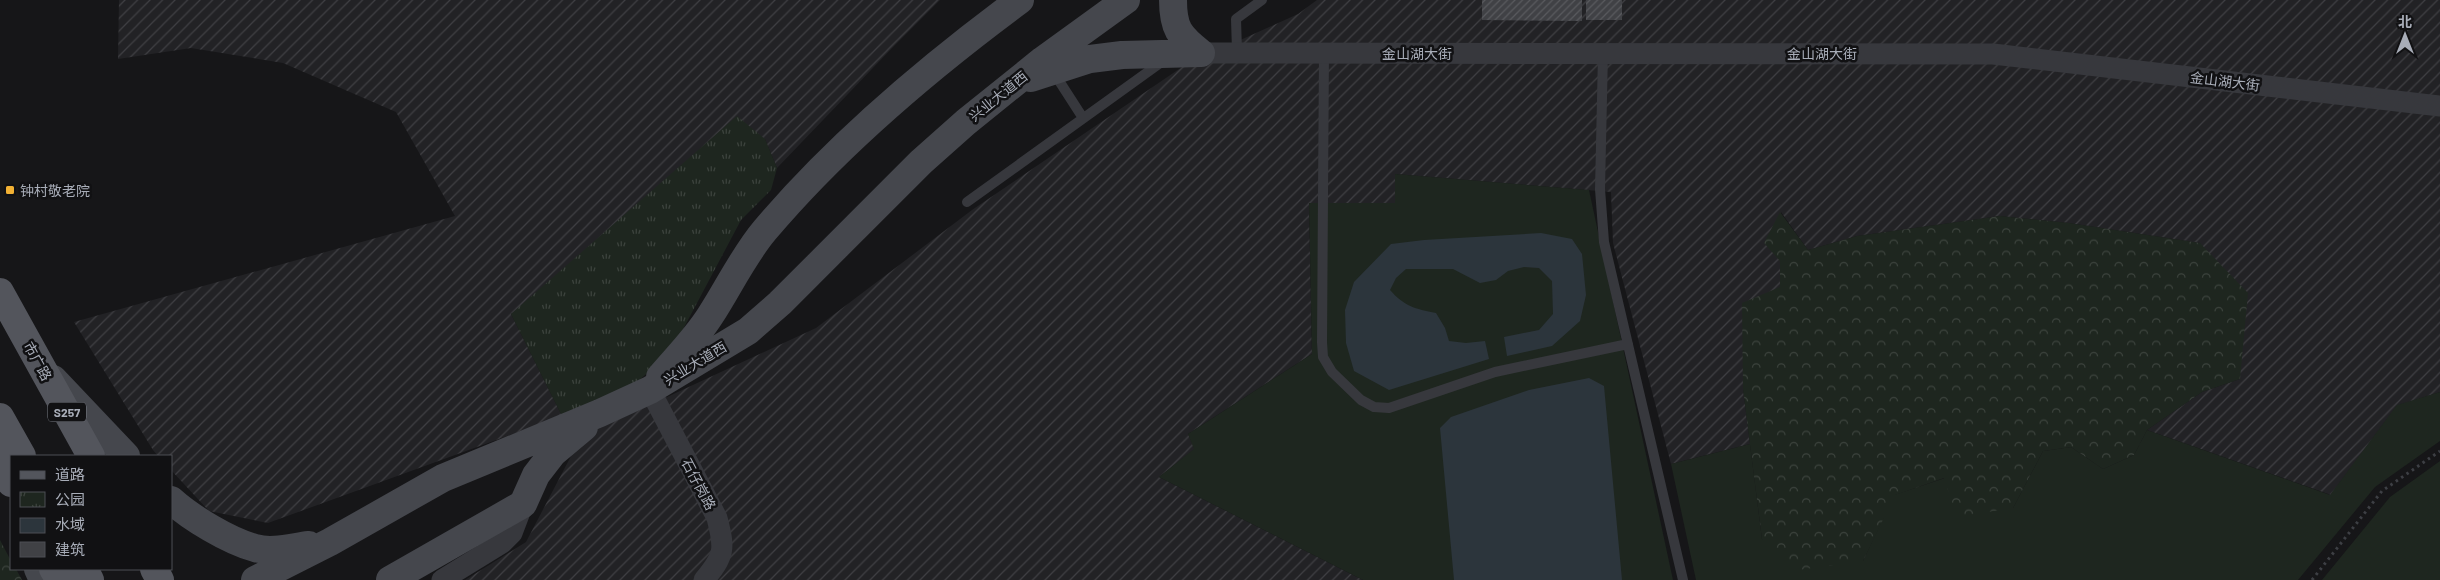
<svg xmlns="http://www.w3.org/2000/svg" width="2440" height="580" font-family="Barlow,'Noto Sans SC',sans-serif">
	<defs>
		<pattern id="industrial-furrows" width="10" height="10" patternUnits="userSpaceOnUse" patternTransform="scale(1.25)"><rect width="10" height="10" fill="#222225"/><path d="M-1 1l2-2M0 10L10 0M9 11l2-2" fill="none" stroke="#3f3f43"/></pattern>
		<pattern id="forest-crowns" width="20" height="18" patternUnits="userSpaceOnUse" patternTransform="scale(1.25)"><rect width="20" height="18" fill="#1e261f"/><path d="M2 6a3 3 0 1 1 6 0M12 15a3 3 0 1 1 6 0" fill="none" stroke="#3c433d"/></pattern>
		<pattern id="park-tufts" width="24" height="20" patternUnits="userSpaceOnUse" patternTransform="scale(1.25)"><rect width="24" height="20" fill="#1e261f"/><path d="M3 7l-1-3M5 7V3M7 7l1-3M15 17l-1-3M17 17v-4M19 17l1-3" fill="none" stroke="#3c433d"/></pattern>
		<pattern id="building-hatch" width="6" height="6" patternUnits="userSpaceOnUse" patternTransform="scale(1.25)"><rect width="6" height="6" fill="#404145"/><path d="M-1 1l2-2M0 6l6-6M5 7l2-2" fill="none" stroke="#595a5e"/></pattern>
	</defs>
	<rect width="100%" height="100%" fill="#161618"/>
	<!-- industrial -->
	<path fill="url(#industrial-furrows)" d="M119,0H940L894,46L777,168L765,139L511,314L562,416L268,523L209,511L171,470V456H158L153,450L74,322L455,216L396,112L283,63L191,48L118,59Z
		M1317,0H2440V392L2397,406L2331,495L2147,430L2202,392L2240,379L2200,243L2069,223L2000,216L1857,236L1808,250L1781,212L1780,287L1743,389L1750,444L1671,464L1613,243L1611,192L1395,174V203H1309L1312,354L1188,434L1195,449L1159,477L1363,580H465L526,542L581,437L816,328L972,210L1185,65L1298,14Z"/>
	<!-- grass -->
	<path fill="#1e261f" d="M1395,174L1589,190L1673,580H1363L1159,477L1194,449L1188,434L1312,354L1309,203H1395Z
		M2440,392V441L2375,487L2298,580H1696L1671,464L1750,444L1762,539L1863,561L1894,495L1945,478L2013,508L2043,451L2071,447L2103,469L2134,455L2147,430L2330,495L2397,405Z
		M2440,461V580H2322L2390,497Z"/>
	<!-- forest -->
	<path fill="url(#forest-crowns)" d="M1780,212L1808,250L1857,236L2000,216L2069,223L2200,243L2248,293L2240,379L2202,392L2147,430L2134,455L2103,469L2071,447L2043,451L2013,508L1957,517L1944,478L1895,495L1863,561L1798,570L1762,539L1743,389L1742,303L1780,287V261L1764,243Z
		M0,540L11,561V569H16L22,580H0Z"/>
	<!-- park -->
	<path fill="url(#park-tufts)" d="M737,116L765,139L777,168L771,190L741,220L671,352L636,383L562,416L511,314Z"/>
	<!-- water -->
	<path fill="#2c353c" d="M1541,233L1572,239L1582,254L1586,295L1580,321L1552,346L1507,356L1504,337L1539,330L1553,314L1552,281L1539,268L1524,267L1508,271L1496,280L1480,283L1453,269H1406L1396,278L1390,290C1404,306 1415,309 1436,313L1445,328L1449,341L1466,343L1485,341L1489,359L1389,390L1354,371L1346,343L1345,310L1354,282L1391,244L1424,240Z
		M1589,378L1604,386L1622,580H1454L1440,428L1451,417L1529,390Z"/>
	<!-- building -->
	<path fill="url(#building-hatch)" d="M1482,0H1582V21L1482,20Z
		M1586,0H1622V20H1586Z"/>
	<g fill="none" stroke-linecap="round" stroke-linejoin="round">
		<!-- path -->
		<path stroke="#3d3f44" stroke-width="3" stroke-dasharray="2.5 4" stroke-linecap="butt" d="M2312,580L2382,491L2440,451"/>
		<!-- lane -->
		<path stroke="#37383d" stroke-width="10" d="M1237,51L1236,19L1262,0
			M1324,52L1322,342L1323,357L1332,372L1361,400L1374,407L1389,408L1495,372L1628,344
			M1603,53L1600,189L1604,242L1683,580
			M1054,73L1083,118
			M967,202L1163,61"/>
		<!-- street -->
		<path stroke="#37383d" stroke-width="21" d="M1201,53L1993,54L2440,106
			M650,390L717,518C725,549 725,555 704,580
			M442,580L502,543L512,533L523,504"/>
		<!-- secondary -->
		<path stroke="#45474d" stroke-width="28" d="M1173,0C1173,28 1179,36 1201,53
			M1031,78L1090,59L1122,55L1201,53
			M660,377C677,357 696,338 710,316C729,287 743,256 765,230C836,146 932,65 1020,0
			M53,379L126,456
			M171,500C191,518 229,541 255,548C272,553 292,547 309,545
			M38,569L43,580
			M255,580L330,542L443,478L600,413L650,390L748,331L780,303L921,162L966,122L1043,60L1126,0
			M390,580L523,504L536,475L553,453L584,427"/>
		<!-- primary -->
		<path stroke="#53555c" stroke-width="28" d="M0,292L91,456
			M0,417L22,456
			M0,456L11,483
			M53,569L60,580
			M84,569L90,580
			M154,569L160,580"/>
	</g>
	<!-- markers -->
	<rect fill="#f2b134" stroke="#111113" stroke-width="2" x="5" y="185" width="10" height="10" rx="2.5"/>
	<g text-anchor="middle" dominant-baseline="central" stroke-width="5" stroke-linejoin="round" paint-order="stroke">
		<!-- shield labels -->
		<rect fill="#111113" stroke="#7b7e86" stroke-width="1" x="48" y="402.5" width="38" height="19" rx="4"/>
		<g font-size="12" font-weight="bold" fill="#a8adb8">
			<text x="67" y="412">S257</text>
		</g>
		<!-- street labels -->
		<g font-size="14" fill="#a8adb8" stroke="#111113">
			<text x="1417" y="53">金山湖大街</text>
			<text x="1822" y="53">金山湖大街</text>
			<text transform="translate(2225 81) rotate(7)">金山湖大街</text>
			<text transform="translate(998 96) rotate(-39)">兴业大道西</text>
			<text transform="translate(38 361) rotate(61)">市广路</text>
			<text transform="translate(695 363) rotate(-31)">兴业大道西</text>
			<text transform="translate(699 484) rotate(62)">石仔岗路</text>
		</g>
		<!-- poi labels -->
		<g font-size="14" fill="#a8adb8" stroke="#111113" text-anchor="start">
			<text x="20" y="190">钟村敬老院</text>
		</g>
	</g>
	<!-- legend -->
	<rect x="10" y="455" width="162" height="115" fill="#111113" stroke="#4d4f55"/>
	<rect x="20" y="471" width="25" height="8" fill="#53555c" stroke="#4d4f55"/>
	<text x="55" y="480" font-size="15" fill="#a8adb8">道路</text>
	<rect x="20" y="492" width="25" height="15" fill="url(#park-tufts)" stroke="#4d4f55"/>
	<text x="55" y="505" font-size="15" fill="#a8adb8">公园</text>
	<rect x="20" y="518" width="25" height="15" fill="#2c353c" stroke="#4d4f55"/>
	<text x="55" y="530" font-size="15" fill="#a8adb8">水域</text>
	<rect x="20" y="542" width="25" height="15" fill="#404145" stroke="#4d4f55"/>
	<text x="55" y="555" font-size="15" fill="#a8adb8">建筑</text>
	<!-- north arrow -->
	<g transform="translate(2405 35)" stroke="#111113" stroke-width="4" paint-order="stroke">
	<path d="M0-4L9 19L0 12L-9 19Z" fill="#a8adb8"/>
	<text y="-8" font-size="14" font-weight="bold" text-anchor="middle" fill="#a8adb8">北</text>
	</g>
</svg>
